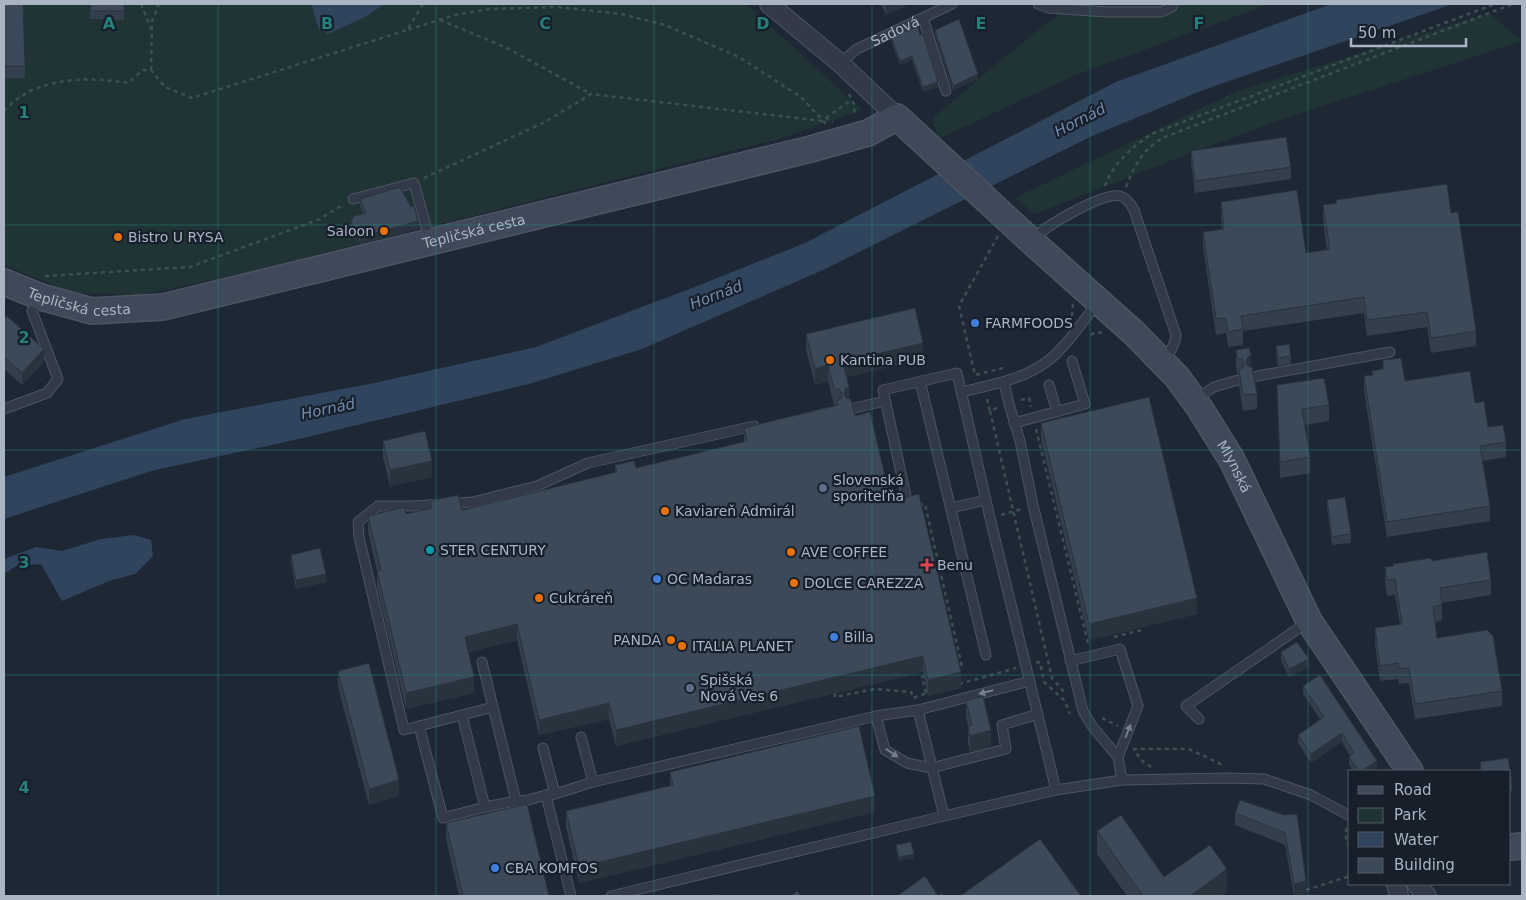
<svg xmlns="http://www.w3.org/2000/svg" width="1526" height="900" font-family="'DejaVu Sans',sans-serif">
	<rect width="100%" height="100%" fill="#1e2835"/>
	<!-- green -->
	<path fill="#203436" d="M4,4H746L862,110L779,139L236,275L139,295L73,293L4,265Z
		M1054,4H1270L1075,75L938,139L933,118L1000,61L1060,13L1048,8Z
		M1489,13L1522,41L1283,119L1188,154L1035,214L1015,198L1235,92Z"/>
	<!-- water -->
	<path fill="#30445d" d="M311,4H384L367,16L328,34L319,29Z
		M1331,4H1453L1203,90L1090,137L823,270L642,349L529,384L303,438L151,471L4,519V477L185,419L374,383L536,347L687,290L805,243L1116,82Z
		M134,535L151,540L153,556L135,574L109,581L62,601L41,564L16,566L4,574V559L36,547L62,551L101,539Z"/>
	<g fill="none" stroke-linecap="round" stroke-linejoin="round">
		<defs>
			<g id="lane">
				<path d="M1038,4L1048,8L1106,12H1161L1172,7L1173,4"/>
				<path d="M923,18L946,91"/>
				<path id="s1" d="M840,63L857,49L952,4"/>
				<path d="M353,199L414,183L430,241"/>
				<path d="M1033,239C1045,226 1103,192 1120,196C1127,198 1131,204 1134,210L1176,335C1175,346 1170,352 1163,360"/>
				<path d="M1252,377L1390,352"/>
				<path d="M920,381L986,655"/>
				<path d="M1004,382L1009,404L1020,441L1033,505L1083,711L1092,726L1118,757L1122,780"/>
				<path d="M1049,385L1057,412"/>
				<path d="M962,392C990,385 1021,380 1045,363C1063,351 1084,320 1098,302"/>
				<path d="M1194,400L1214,387L1238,380"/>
				<path d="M4,409L47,393L58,379L32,311L40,299"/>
				<path d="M850,409L885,401"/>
				<path d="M1014,423L1085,404L1072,361"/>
				<path d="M908,505L883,390L957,373L990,518L1056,790"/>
				<path d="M951,508L986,500"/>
				<path d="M1070,661L1120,649L1138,706L1118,757"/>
				<path d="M482,662L516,801L528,800L546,795"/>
				<path d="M493,707L404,730L359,537L358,522L378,506H415L473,502L537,486L588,463L754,426"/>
				<path d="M918,710L944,816L1056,790L1122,780L1227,778L1264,779L1311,795L1350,816"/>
				<path d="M876,716L885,750L907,763L931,768L1006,749L1002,725L1038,714"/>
				<path d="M1199,719L1186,706L1309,621"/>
				<path d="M419,726L443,818L485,807L462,715"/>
				<path d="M581,737L593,782"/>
				<path d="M543,748L555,794"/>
				<path d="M485,807L516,801"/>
				<path d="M571,896L546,795L555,794L593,782L876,716L918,710L1030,681"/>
				<path d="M611,896L944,816"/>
			</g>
			<path id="street" d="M769,4L840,63L897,117
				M1396,884L1399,896
				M1416,884L1427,896"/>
			<g id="secondary">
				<path id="s2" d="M4,282L41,297L92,311L163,307L807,150L868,133L897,117L1031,241L1134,333L1177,377L1199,407L1232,460L1309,621L1410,771"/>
				<path d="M1510,847L1522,846"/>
			</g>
		</defs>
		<!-- lane casing -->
		<use href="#lane" stroke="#4c5561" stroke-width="11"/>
		<!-- street casing -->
		<use href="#street" stroke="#4c5561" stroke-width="20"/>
		<!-- secondary casing -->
		<use href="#secondary" stroke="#4c5561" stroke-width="28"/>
		<!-- path -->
		<path stroke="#3a5051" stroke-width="2.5" stroke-dasharray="4 4" stroke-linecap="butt" d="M141,4L151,29
			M423,4L407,30L455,15L490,9L557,7L621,14L665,25L739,57L801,97L827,125
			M440,20L505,47L591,94
			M151,70L152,21L159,4
			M849,94L855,106L854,115
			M4,111C34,77 86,76 128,83L143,70H151L165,87L192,98L407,30
			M826,118L851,100
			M424,178L545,122L591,94L823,121L826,118L833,122
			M1105,186C1113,163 1132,148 1151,134L1495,4
			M1126,187C1135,164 1144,147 1167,136L1513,4
			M998,236L959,306L975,375L1003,368
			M45,276L190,267L320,219L344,204
			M1072,316L1073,304
			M1091,335L1096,332L1103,333
			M987,399L990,411L999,407
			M1021,400L1029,398L1031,407
			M990,411L1052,678L1066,694
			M1036,429L1088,643H1090
			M884,479L886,478L892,502
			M919,505L925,504L962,667L959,668
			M1001,515L1022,509
			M1114,637L1142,630
			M1036,663L1040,662L1044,682L1065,701L1070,714
			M959,684L1016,668
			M835,693V697L875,689L911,692L913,698L927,693
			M926,693L922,677L927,676
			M1102,718L1118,726
			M1151,767L1141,760L1134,749H1189L1225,766
			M1347,828L1345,834L1350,852
			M1306,890L1350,876"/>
		<!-- lane -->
		<use href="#lane" stroke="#313a46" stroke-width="9"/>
		<!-- street -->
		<use href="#street" stroke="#313a46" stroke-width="18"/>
		<!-- secondary -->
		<use href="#secondary" stroke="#3f4959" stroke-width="25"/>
	</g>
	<!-- wall -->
	<path fill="#333f4c" d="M4,4L25,66V78H4Z
		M91,4H124V20L90,19Z
		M881,4H906V6L886,15Z
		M935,30L978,79L953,90L935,34Z
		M891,36L938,82V87L923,92L912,60L900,65L891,40Z
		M1191,151L1291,167V179L1195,193L1191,163Z
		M360,199L418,229L360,244L359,240L355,241L351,228V221L363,214L360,206Z
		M1336,200L1451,213L1476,331V346L1431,353L1427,327L1367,336L1364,313L1243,331V345L1228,347L1226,333L1216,335L1203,247V232L1222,229L1221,217V202L1306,253L1327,250L1323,220V205L1336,203Z
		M4,320L44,362L22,385L4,369Z
		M806,334L923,359L846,377L849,398L891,501L961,688L928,696L923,672L616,746L609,719L539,735L517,640L469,652L474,693L406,709L377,587V571L368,532V516L406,514L430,508V501L462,510L615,473V465L636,468L744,442V428L837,405H834L828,381L815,385L806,350Z
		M1276,346L1291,356V364L1278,366L1276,354Z
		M1236,350L1251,367L1257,394V409L1243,411L1239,386V374H1237L1236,366Z
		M1372,371L1405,381L1475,403L1488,427L1506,442V457L1483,461L1490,506V521L1387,537L1364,391V376L1372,375Z
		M1277,385L1329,405V421L1305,425L1310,457V473L1280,478Z
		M1041,423L1197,614L1089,640L1041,439Z
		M383,441L432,477L390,486L383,457Z
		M1327,500L1351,534V543L1332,545L1327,508Z
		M291,555L326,582L296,589L291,563Z
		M1432,561L1491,580V595L1442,603V620L1435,622L1437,638L1502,691V706L1415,719L1409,683L1399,684L1398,679L1380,681L1375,644V628L1400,624L1395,595L1387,596L1385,583V567H1393V564Z
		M1281,652L1309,667L1289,677L1281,660Z
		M338,671L399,796L369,805L338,687Z
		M1303,686L1377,769L1374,771H1354L1349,765V757L1350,756L1342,742L1311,763L1298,743V735L1320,719L1303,694Z
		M966,701L991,746L970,752L968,742V726L966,717Z
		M1508,758L1512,783V791H1510V771H1480V762Z
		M670,772L875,812L579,883L566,827V811L670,786Z
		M1235,813L1284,815L1306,893L1294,896L1285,845L1235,825Z
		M446,823L549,896H459L446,839Z
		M1097,831L1164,877L1227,892L1222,896H1127L1097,854Z
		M896,845L914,858L899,861L896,849Z"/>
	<!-- shaded-wall -->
	<path fill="#29333e" d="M886,4H906V6L886,15Z
		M912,56V60L900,65V61Z
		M978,74V79L953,90V86Z
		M938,82V87L923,92V87Z
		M418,221V229L360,244V237Z
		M359,232V240L355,241V233Z
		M923,343V359L843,378V362Z
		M44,349V362L22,385V373Z
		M1251,355V371L1246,362L1248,357Z
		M828,365V381L815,385V369Z
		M849,387V403L844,394L845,389Z
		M432,461V477L390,486V470Z
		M326,574V582L296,589V580Z
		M1197,598V614L1089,640V624Z
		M517,624V640L465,653V637Z
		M923,656V672L616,746V730Z
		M1309,659V667L1289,677V669Z
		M961,672V688L928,696V680Z
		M474,677V693L406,709V693Z
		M609,703V719L539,735V720Z
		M991,730V746L970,752V736Z
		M1342,733V742L1311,763V754Z
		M1377,761V769L1374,771H1361Z
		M399,780V796L369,805V789Z
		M875,796V812L579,883V867Z
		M914,854V858L899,861V857Z
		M1227,869V892L1222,896H1190Z
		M1306,881V893L1294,896V884Z"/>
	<!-- building -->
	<path fill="#3b4958" stroke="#29333e" d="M4,4H23L25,66H4Z
		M91,4H124V11H90Z
		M959,19L978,74L953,86L935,30Z
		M918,27L920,35L923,34L938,82L923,87L912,56L900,61L891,36Z
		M1286,137L1291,167L1195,181L1191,151Z
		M1447,184L1451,213L1458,212L1476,331L1431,338L1427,312L1367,320L1364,297L1241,316L1243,329L1228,332L1226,318L1216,319L1203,232L1224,229L1221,202L1297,190L1306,253L1330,249L1323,205L1337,203L1336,200Z
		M400,187L411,207L414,206L418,221L360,237L359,232L355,233L351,221L354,216L366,213L360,199Z
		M915,308L923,343L843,362L849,387L845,389L844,394L846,398L851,399L855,416L870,412L891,501L919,494L961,672L928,680L923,656L616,730L609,703L539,720L517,624L465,637L474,677L406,693L377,571L381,570L368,516L405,507L406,514L432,508L430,501L458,495L462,510L617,472L615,465L634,461L636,468L747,441L744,428L838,405L837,401L842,398V394L839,389H834L828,365L815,369L806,334Z
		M7,316L44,349L22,373L4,357V320Z
		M1289,344L1291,356L1278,358L1276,346Z
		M1249,348L1251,355L1248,357L1246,362L1248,366L1252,367L1257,394L1243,395L1239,370L1243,368L1244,363L1242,359L1237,358L1236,350Z
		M1401,358L1405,381L1470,371L1475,403L1484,401L1488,427L1503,425L1506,442L1480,446L1490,506L1387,522L1364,376L1373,375L1372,371L1383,369V360Z
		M1324,378L1329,405L1302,409L1310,457L1280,462L1277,385Z
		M1149,397L1197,598L1089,624L1041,423Z
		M425,431L432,461L390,470L383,441Z
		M1345,497L1351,534L1332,537L1327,500Z
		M320,548L326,574L296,580L291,555Z
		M1487,552L1491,580L1440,588L1442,605L1433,607L1437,638L1487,630L1493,636L1502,691L1415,704L1409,668L1399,669L1398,663L1380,666L1375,628L1402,624L1395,579L1387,580L1385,567L1393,566V564L1431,558L1432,561Z
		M1297,642L1309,659L1289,669L1281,652Z
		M369,663L399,780L369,789L338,671Z
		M1320,675L1377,761L1361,771H1359L1349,757L1354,753L1342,733L1311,754L1298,735L1324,717L1303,686Z
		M983,696L991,730L970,736L968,726L972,725L966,701Z
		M859,726L875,796L579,867L566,811L673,785L670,772Z
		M1508,758L1512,783H1510V771H1481L1480,762Z
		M1240,800L1284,815L1297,814L1306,881L1294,884L1285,833L1235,813Z
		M527,804L549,896H463L446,823Z
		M1121,815L1164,877L1210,845L1227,869L1190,896H1143L1097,831Z
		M1040,839L1081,896H960Z
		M911,842L914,854L899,857L896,845Z
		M925,876L938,896L942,893L944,896H897Z
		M797,891L801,896H791Z
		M718,894V896H708Z"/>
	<!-- one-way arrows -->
	<defs><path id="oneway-solid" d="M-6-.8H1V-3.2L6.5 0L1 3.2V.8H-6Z" transform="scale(1.25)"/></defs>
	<g fill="#747e8b">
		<use href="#oneway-solid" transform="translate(986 692) rotate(166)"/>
		<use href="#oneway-solid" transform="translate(1128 731) rotate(-69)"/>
		<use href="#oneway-solid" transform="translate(892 753) rotate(34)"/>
	</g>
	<!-- grid -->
	<path fill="none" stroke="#267f7b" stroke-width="1" stroke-opacity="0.55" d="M218,4V896M436,4V896M654,4V896M872,4V896M1090,4V896M1308,4V896M4,225H1522M4,450H1522M4,675H1522"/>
	<!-- markers -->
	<g fill="#e8710a" stroke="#171f2a" stroke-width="2">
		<circle cx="384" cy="231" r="5"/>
		<circle cx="118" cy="237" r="5"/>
		<circle cx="830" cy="360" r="5"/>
		<circle cx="665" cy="511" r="5"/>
		<circle cx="791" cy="552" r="5"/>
		<circle cx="794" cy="583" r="5"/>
		<circle cx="539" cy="598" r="5"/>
		<circle cx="671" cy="640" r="5"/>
		<circle cx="682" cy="646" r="5"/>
	</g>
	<g fill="#3f7fe0" stroke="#171f2a" stroke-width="2">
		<circle cx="975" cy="323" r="5"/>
		<circle cx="657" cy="579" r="5"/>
		<circle cx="834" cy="637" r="5"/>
		<circle cx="495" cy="868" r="5"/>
	</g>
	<g fill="#5c6f8a" stroke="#171f2a" stroke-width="2">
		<circle cx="823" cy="488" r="5"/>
		<circle cx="690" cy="688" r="5"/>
	</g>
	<circle fill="#0f9aa8" stroke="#171f2a" stroke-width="2" cx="430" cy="550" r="5"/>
	<path fill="#e0444e" stroke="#171f2a" stroke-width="2" d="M924.5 557.5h5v5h5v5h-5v5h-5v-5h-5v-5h5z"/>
	<g text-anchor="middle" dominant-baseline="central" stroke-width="4.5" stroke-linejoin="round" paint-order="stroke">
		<!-- street labels -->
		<g font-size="14" fill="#aab5c3" stroke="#171f2a">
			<text stroke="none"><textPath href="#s1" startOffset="64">Sadová</textPath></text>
			<text stroke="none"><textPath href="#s2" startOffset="484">Tepličská cesta</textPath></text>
			<text stroke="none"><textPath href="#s2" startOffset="79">Tepličská cesta</textPath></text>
			<text stroke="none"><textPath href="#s2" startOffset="1412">Mlynská</textPath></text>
		</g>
		<!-- poi labels -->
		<g font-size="14" fill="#aab5c3" stroke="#171f2a" text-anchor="start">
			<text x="374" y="231" text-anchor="end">Saloon</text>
			<text x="128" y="237">Bistro U RYSA</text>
			<text x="985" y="323">FARMFOODS</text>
			<text x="840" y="360">Kantina PUB</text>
			<text x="833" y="480">Slovenská<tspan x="833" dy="16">sporiteľňa</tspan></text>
			<text x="675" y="511">Kaviareň Admirál</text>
			<text x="440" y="550">STER CENTURY</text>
			<text x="801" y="552">AVE COFFEE</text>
			<text x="937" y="565">Benu</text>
			<text x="667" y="579">OC Madaras</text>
			<text x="804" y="583">DOLCE CAREZZA</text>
			<text x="549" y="598">Cukráreň</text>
			<text x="844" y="637">Billa</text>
			<text x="661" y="640" text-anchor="end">PANDA</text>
			<text x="692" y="646">ITALIA PLANET</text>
			<text x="700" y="680">Spišská<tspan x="700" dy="16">Nová Ves 6</tspan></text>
			<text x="505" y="868">CBA KOMFOS</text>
		</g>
		<!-- water labels -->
		<g font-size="15" font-style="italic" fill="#718dad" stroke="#171f2a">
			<text transform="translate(1080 120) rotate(-27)">Hornád</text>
			<text transform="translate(716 295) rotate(-21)">Hornád</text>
			<text transform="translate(328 409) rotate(-12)">Hornád</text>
		</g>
	</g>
	<g font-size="16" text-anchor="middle" font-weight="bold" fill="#267f7b" stroke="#171f2a" stroke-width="4.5" stroke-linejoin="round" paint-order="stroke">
		<text x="109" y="29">A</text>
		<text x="327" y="29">B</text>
		<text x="545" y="29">C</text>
		<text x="763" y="29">D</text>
		<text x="981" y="29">E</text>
		<text x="1199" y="29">F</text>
		<text x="24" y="118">1</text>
		<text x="24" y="343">2</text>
		<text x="24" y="568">3</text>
		<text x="24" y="793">4</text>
	</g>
	<!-- border -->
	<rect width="1526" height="900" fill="none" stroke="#aab5c3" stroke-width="10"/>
	<!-- legend -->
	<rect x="1348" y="770" width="162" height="115" fill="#171f2a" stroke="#525b67"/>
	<rect x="1358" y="786" width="25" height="8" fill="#3f4959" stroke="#525b67"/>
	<text x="1394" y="795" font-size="15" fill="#aab5c3">Road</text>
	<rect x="1358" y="808" width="25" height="15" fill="#203436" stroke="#525b67"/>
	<text x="1394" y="820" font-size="15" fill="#aab5c3">Park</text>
	<rect x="1358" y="832" width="25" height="15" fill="#30445d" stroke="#525b67"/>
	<text x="1394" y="845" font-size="15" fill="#aab5c3">Water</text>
	<rect x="1358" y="858" width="25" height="15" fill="#3b4958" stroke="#525b67"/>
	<text x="1394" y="870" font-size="15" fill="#aab5c3">Building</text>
	<!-- scale -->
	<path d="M1351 38v8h115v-8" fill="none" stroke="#aab5c3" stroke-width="2.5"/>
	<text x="1358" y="38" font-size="15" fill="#aab5c3" stroke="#171f2a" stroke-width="4" paint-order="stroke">50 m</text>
</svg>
